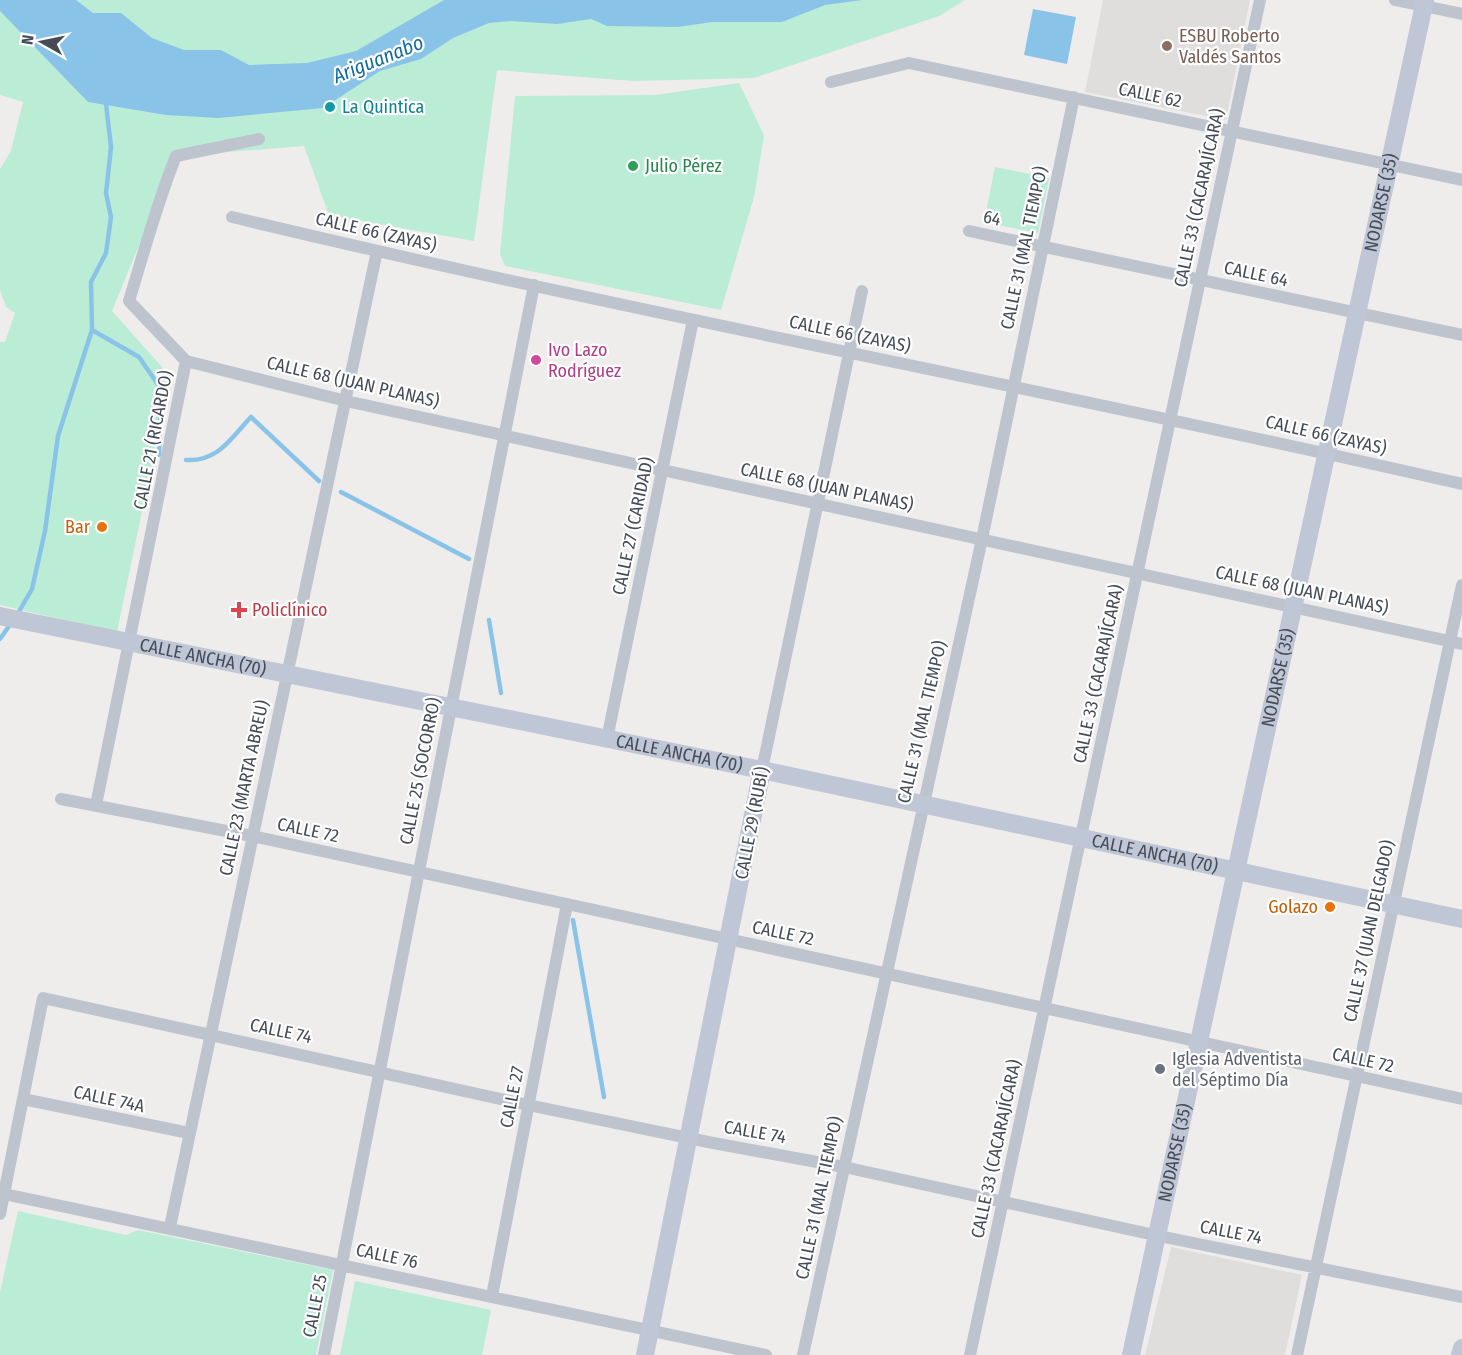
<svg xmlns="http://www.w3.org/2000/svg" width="1462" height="1355" font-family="'Fira Sans Condensed',sans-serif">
	<rect width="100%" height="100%" fill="#efecec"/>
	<!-- education -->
	<path fill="#e0dddd" d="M1103,0H1250L1226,120L1085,92Z
		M1171,1247L1302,1275L1285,1355H1145Z"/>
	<!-- green -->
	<path fill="#baecd6" d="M0,0H965L939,16L754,78L633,81L497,70L474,241L329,215L304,146L176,156L112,311L170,376L117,632L0,605V342H5L15,313L6,307L0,290V169L11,151L23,102L0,95Z
		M739,83L764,135L754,197L721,310L505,266L500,254L515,96L655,95Z
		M995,167L1049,178L1038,233L984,222Z
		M18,1211L126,1235L138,1230L333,1270L316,1355H0V1292Z
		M355,1281L491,1310L482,1355H340Z"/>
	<!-- water -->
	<path fill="#89c4e8" d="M0,0H76L93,13H121L152,38L184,50H221L249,65L307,63L356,51L444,0H862L825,5L782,22H712L678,27L607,26L591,19L557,24L510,21L489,23L453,38L421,59L380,71L323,108L218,118L166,115L88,102L0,11Z
		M1033,9L1076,17L1067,64L1024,55Z"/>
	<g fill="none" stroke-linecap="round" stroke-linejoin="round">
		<!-- stream -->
		<path stroke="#89c4e8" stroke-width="4.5" d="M92,330L139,357L161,389L159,455
			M186,460C218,462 231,438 251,417L319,481
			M341,492L469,559
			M17,615L32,589L45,531L58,436L92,330L91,282L106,253L111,217L106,193L111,147L106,104
			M489,620L501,693
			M0,639L12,622
			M573,920L604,1097"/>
		<!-- street -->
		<path stroke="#bdc4ce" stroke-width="12" d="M1395,0L1462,14
			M831,82L909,63L1462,180
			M232,217C640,315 1053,390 1462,484
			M969,231L1462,335
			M186,361L346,401L1462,644
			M607,739L693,320
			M762,770L862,291
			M61,799L252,836L567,904L1462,1099
			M96,805L186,361L129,301C144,252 157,203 176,156L259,139
			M23,1099L189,1133
			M0,1193L766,1355
			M0,1214L43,998L528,1105L708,1142L844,1167L1159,1236L1462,1297
			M170,1227L377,251
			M492,1296L567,904
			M324,1355L534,285
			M803,1355L982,539L1074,97
			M970,1355L1260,0
			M1297,1355L1462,585"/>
		<!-- secondary -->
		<g stroke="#bfc6d5" stroke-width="18">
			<path id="s1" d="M0,616L762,770L1462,919"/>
			<path d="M645,1355L762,770"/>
			<path id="s2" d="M1131,1355L1425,0"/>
			<path d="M1460,1355L1462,1348"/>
		</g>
	</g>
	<!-- markers -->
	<circle fill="#8d6e63" stroke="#fff" stroke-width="2" cx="1167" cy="46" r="6"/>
	<circle fill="#0f9aa8" stroke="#fff" stroke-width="2" cx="330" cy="107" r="6"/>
	<circle fill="#2e9e5b" stroke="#fff" stroke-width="2" cx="633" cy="166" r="6"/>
	<circle fill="#d1479c" stroke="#fff" stroke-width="2" cx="536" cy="360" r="6"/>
	<g fill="#e8710a" stroke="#fff" stroke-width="2">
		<circle cx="102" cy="527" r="6"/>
		<circle cx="1330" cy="907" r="6"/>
	</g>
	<path fill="#e0444e" stroke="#fff" stroke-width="2" d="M236 601h6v6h6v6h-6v6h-6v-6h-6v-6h6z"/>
	<circle fill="#6b7280" stroke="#fff" stroke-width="2" cx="1160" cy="1069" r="6"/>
	<g text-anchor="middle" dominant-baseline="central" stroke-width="4.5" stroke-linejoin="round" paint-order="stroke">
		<!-- education labels -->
		<g font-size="18" fill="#785e54" stroke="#fff" text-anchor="start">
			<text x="1179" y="36">ESBU Roberto<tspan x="1179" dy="21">Valdés Santos</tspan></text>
		</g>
		<!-- street labels -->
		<g font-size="18" fill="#454c58" stroke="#fff">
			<text transform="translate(1150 95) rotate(12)">CALLE 62</text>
			<text transform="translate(1199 198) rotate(-78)">CALLE 33 (CACARAJÍCARA)</text>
			<text stroke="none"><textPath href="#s2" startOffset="1179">NODARSE (35)</textPath></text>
			<text transform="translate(992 218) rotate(12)">64</text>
			<text transform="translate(376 232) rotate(13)">CALLE 66 (ZAYAS)</text>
			<text transform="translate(1024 248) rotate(-78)">CALLE 31 (MAL TIEMPO)</text>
			<text transform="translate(1256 274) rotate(12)">CALLE 64</text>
			<text transform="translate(850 334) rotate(12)">CALLE 66 (ZAYAS)</text>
			<text transform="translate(353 382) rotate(13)">CALLE 68 (JUAN PLANAS)</text>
			<text transform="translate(1326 435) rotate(13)">CALLE 66 (ZAYAS)</text>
			<text transform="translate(153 440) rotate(-79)">CALLE 21 (RICARDO)</text>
			<text transform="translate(827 487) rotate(12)">CALLE 68 (JUAN PLANAS)</text>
			<text transform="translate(633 526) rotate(-78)">CALLE 27 (CARIDAD)</text>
			<text transform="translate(1302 590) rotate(12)">CALLE 68 (JUAN PLANAS)</text>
			<text stroke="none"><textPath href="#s1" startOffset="207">CALLE ANCHA (70)</textPath></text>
			<text transform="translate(1098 674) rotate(-78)">CALLE 33 (CACARAJÍCARA)</text>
			<text stroke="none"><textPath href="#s2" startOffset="693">NODARSE (35)</textPath></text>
			<text transform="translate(922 722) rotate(-77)">CALLE 31 (MAL TIEMPO)</text>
			<text stroke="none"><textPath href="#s1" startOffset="693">CALLE ANCHA (70)</textPath></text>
			<text transform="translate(420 771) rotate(-79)">CALLE 25 (SOCORRO)</text>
			<text transform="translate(244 788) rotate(-78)">CALLE 23 (MARTA ABREU)</text>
			<text transform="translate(752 823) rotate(-79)">CALLE 29 (RUBÍ)</text>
			<text transform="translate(308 830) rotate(12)">CALLE 72</text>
			<text stroke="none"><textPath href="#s1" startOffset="1179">CALLE ANCHA (70)</textPath></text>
			<text transform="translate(1369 931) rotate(-78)">CALLE 37 (JUAN DELGADO)</text>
			<text transform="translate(783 933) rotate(12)">CALLE 72</text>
			<text transform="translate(281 1031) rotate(12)">CALLE 74</text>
			<text transform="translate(1363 1060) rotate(12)">CALLE 72</text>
			<text transform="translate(512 1097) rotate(-79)">CALLE 27</text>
			<text transform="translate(109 1099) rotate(12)">CALLE 74A</text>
			<text transform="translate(755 1132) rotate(10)">CALLE 74</text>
			<text transform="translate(996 1149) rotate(-78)">CALLE 33 (CACARAJÍCARA)</text>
			<text stroke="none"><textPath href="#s2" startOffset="207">NODARSE (35)</textPath></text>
			<text transform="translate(819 1198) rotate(-78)">CALLE 31 (MAL TIEMPO)</text>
			<text transform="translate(1231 1232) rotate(11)">CALLE 74</text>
			<text transform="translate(387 1256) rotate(12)">CALLE 76</text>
			<text transform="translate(315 1306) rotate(-79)">CALLE 25</text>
		</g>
		<!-- culture labels -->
		<g font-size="18" fill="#0d838f" stroke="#fff" text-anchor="start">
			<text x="342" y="107">La Quintica</text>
		</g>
		<!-- leisure labels -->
		<g font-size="18" fill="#27864d" stroke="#fff" text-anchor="start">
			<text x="645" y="166">Julio Pérez</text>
		</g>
		<!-- hotel labels -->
		<g font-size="18" fill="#b23c85" stroke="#fff" text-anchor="start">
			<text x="548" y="350">Ivo Lazo<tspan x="548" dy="21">Rodríguez</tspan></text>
		</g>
		<!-- food labels -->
		<g font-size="18" fill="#c56008" stroke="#fff" text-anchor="end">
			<text x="90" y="527">Bar</text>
			<text x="1318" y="907">Golazo</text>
		</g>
		<!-- health labels -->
		<g font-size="18" fill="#be3a42" stroke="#fff" text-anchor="start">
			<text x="252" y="610">Policlínico</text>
		</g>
		<!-- worship labels -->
		<g font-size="18" fill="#5b616d" stroke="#fff" text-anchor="start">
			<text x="1172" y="1059">Iglesia Adventista<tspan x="1172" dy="21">del Séptimo Día</tspan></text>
		</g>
		<!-- water labels -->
		<g font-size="20" font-style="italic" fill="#116aa0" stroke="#fff">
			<text transform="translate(378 59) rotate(-22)">Ariguanabo</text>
		</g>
	</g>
	<!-- north arrow -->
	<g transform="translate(42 42) rotate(279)" stroke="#ffffff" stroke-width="4.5" paint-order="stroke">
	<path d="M0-4.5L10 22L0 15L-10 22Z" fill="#454c58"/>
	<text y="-9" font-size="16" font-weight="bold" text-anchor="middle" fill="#454c58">N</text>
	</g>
</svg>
